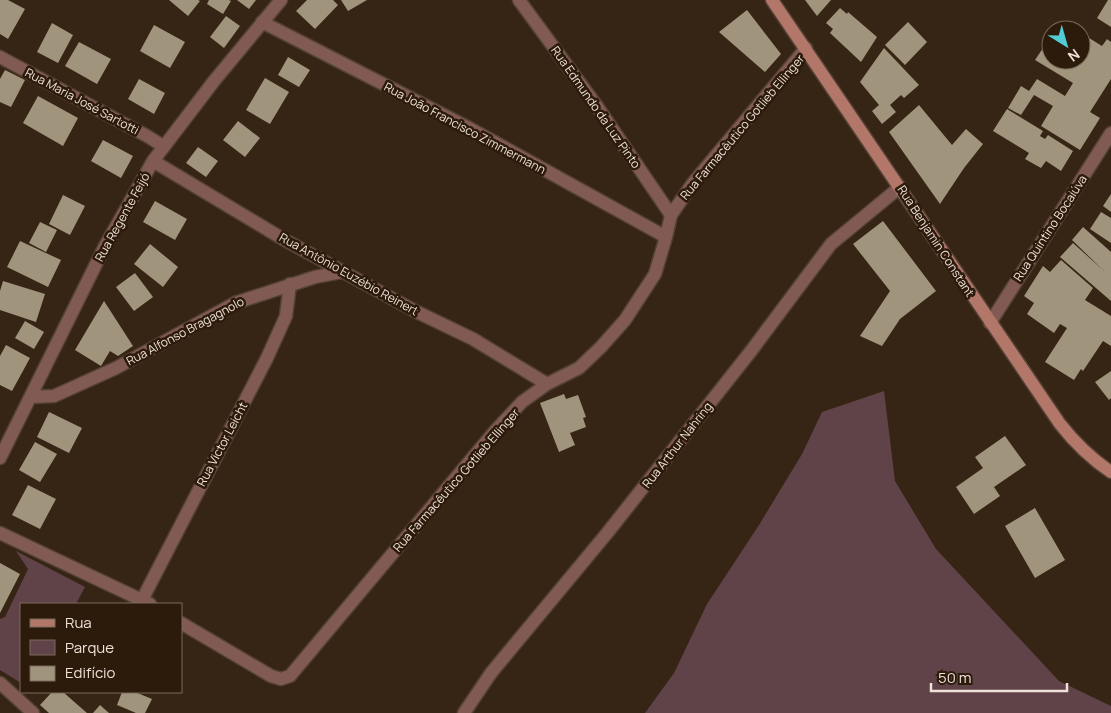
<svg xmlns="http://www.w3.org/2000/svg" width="1111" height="713" font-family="Manrope,sans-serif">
	<rect width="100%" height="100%" fill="#362414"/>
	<!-- green -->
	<path fill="#604249" d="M884,391L895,481L936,549L1059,681L1111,706V713H645L674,673L707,604L759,525L802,454L822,412Z
		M16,551L85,587L76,604H21V683L0,670V619L5,617L28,569Z"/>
	<!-- building -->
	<path fill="#a0957c" d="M0,0H8L25,9L8,39L0,34Z
		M169,0H198L200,1L188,16Z
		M209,0H229L231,1L223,14L207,4Z
		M237,0H256L249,9Z
		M307,0H333L338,5L315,29L296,11Z
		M341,0H367L348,11Z
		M805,0H831L817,16Z
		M1108,0H1111V27L1097,18Z
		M840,8L847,14L848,12L877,37L861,62L830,33L833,29L826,23Z
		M747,10L781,54L765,72L719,32Z
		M226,16L240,26L224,48L210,37Z
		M908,22L927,42L905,65L885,45Z
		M52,23L73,35L58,63L37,52Z
		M154,25L185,42L170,68L140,51Z
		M1081,33L1102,46L1107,39L1111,42V79L1090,112L1100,118L1080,150L1041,126L1053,106L1034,95L1021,115L1008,108L1021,86L1029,91L1037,79L1065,96L1073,83L1035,60L1049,39L1051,40V60H1081Z
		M79,42L111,59L97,84L65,66Z
		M884,48L919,85L904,98L901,95L890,105L896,112L882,124L872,111L879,105L860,82Z
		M288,57L310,70L299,87L278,75Z
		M5,70L25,80L11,107L0,102V79Z
		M265,78L289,92L270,124L246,110Z
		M139,79L165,93L154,114L128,99Z
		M38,96L78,118L63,146L23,123Z
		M919,105L952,145L966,129L983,144L964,168L940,204L889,132Z
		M1007,109L1043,131L1040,136L1045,139L1048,135L1073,151L1061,171L1046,161L1041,168L1025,159L1029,153L993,131Z
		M238,121L260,138L245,157L223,140Z
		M103,140L133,156L121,178L91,161Z
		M198,147L218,161L206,177L186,163Z
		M1111,194V212L1103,206Z
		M63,195L85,206L70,235L49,224Z
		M155,201L187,219L175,240L143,222Z
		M1101,212L1111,218V243L1090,229Z
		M883,221L936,291L900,319L882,346L860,336L890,291L853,244Z
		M40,222L57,230L46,252L29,243Z
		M1083,227L1111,252V301L1060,257L1073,243L1104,271L1072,240Z
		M20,241L61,260L48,287L7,267Z
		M150,244L178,267L163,287L134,264Z
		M1061,260L1093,288L1085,300L1111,316V346L1103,341L1083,371L1081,369L1074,380L1045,362L1067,328L1060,324L1054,333L1027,314L1034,303L1024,296L1043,266L1050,272Z
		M135,273L153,297L134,311L116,287Z
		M3,281L45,294L36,322L0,310V291Z
		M104,301L133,346L118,356L110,351L101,366L75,350Z
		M25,321L44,332L34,349L15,338Z
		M6,345L30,358L12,391L0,385V356Z
		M1111,371V398L1109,400L1095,382Z
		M564,394L566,399L578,395L586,417L583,418L586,427L570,433L575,445L559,452L540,403Z
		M49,412L82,428L69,453L37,437Z
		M1005,436L1026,465L994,487L1000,496L974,514L956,487L983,468L975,457Z
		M35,442L57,454L40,482L19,470Z
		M28,485L56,499L40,529L12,515Z
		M1035,508L1065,560L1035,578L1005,526Z
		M0,563L20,574L0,613Z
		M52,692H63L87,713H49L40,705Z
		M122,692H135L152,699L145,713H136L117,705Z
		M100,705L109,713H93Z"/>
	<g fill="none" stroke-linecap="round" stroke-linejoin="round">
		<defs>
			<path id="street" d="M519,0L596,105L671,215
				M262,22L469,128L666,237
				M0,57L147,136L163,146
				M153,161L283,239L415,311L473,339L547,384
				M990,323L1111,133
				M31,397L54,396L116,368L235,303L315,277L342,272
				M0,458L104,248L153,161L214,81L281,0
				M0,533L150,604
				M142,600L267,358L286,316L290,284
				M181,623L271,676L281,679L290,676L495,431L522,402L547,384L579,368L601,347L625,320L655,274L666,237L671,215L693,183L806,48
				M0,683L33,713
				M464,713L491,673L608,532L751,351L831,244L900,187"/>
			<path id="secondary" d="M772,0L1060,424C1075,443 1090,458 1111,472"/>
		</defs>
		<!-- street casing -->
		<use href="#street" stroke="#534233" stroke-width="15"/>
		<!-- secondary casing -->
		<use href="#secondary" stroke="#534233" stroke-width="15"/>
		<!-- street -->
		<use href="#street" stroke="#815b53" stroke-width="12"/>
		<!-- secondary -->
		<use href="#secondary" stroke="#b3776a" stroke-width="12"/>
	</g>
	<g text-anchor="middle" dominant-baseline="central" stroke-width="5" stroke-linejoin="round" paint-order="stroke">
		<!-- street labels -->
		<g font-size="12" fill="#eee1d8" stroke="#2c1a0b">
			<text transform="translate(82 101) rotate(28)">Rua Maria José Sartotti</text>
			<text transform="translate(596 107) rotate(55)">Rua Edmundo da Luz Pinto</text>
			<text transform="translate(742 127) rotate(-50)">Rua Farmacêutico Gotlieb Ellinger</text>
			<text transform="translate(465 128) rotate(28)">Rua João Francisco Zimmermann</text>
			<text transform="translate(122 217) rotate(-61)">Rua Regente Feijó</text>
			<text transform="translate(1050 228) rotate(-57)">Rua Quintino Bocaiúva</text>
			<text transform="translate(936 241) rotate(57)">Rua Benjamin Constant</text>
			<text transform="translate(349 274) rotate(29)">Rua Antônio Euzébio Reinert</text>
			<text transform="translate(185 331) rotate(-28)">Rua Alfonso Bragagnolo</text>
			<text transform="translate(222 444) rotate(-62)">Rua Victor Leicht</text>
			<text transform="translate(677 445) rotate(-52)">Rua Arthur Nahring</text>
			<text transform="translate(456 480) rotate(-49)">Rua Farmacêutico Gotlieb Ellinger</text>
		</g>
	</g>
	<!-- legend -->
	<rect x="20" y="603" width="162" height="90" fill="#2c1a0b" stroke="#7a6a5d"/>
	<rect x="30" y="619" width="25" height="8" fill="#b3776a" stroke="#7a6a5d"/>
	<text x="65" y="628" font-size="15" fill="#eee1d8">Rua</text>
	<rect x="30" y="640" width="25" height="15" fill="#604249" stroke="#7a6a5d"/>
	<text x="65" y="653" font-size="15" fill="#eee1d8">Parque</text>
	<rect x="30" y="666" width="25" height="15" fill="#a0957c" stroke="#7a6a5d"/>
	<text x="65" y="678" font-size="15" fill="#eee1d8">Edifício</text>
	<!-- north arrow -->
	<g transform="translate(1066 45) rotate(143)"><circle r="24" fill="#2c1a0b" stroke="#7a6a5d"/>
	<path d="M0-4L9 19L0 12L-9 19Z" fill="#51ccd4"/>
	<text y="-8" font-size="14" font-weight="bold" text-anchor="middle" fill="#eee1d8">N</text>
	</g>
	<!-- scale -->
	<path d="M931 683v8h136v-8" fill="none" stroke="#eee1d8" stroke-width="2.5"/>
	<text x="938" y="683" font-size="15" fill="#eee1d8" stroke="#2c1a0b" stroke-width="4" paint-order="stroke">50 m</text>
</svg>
